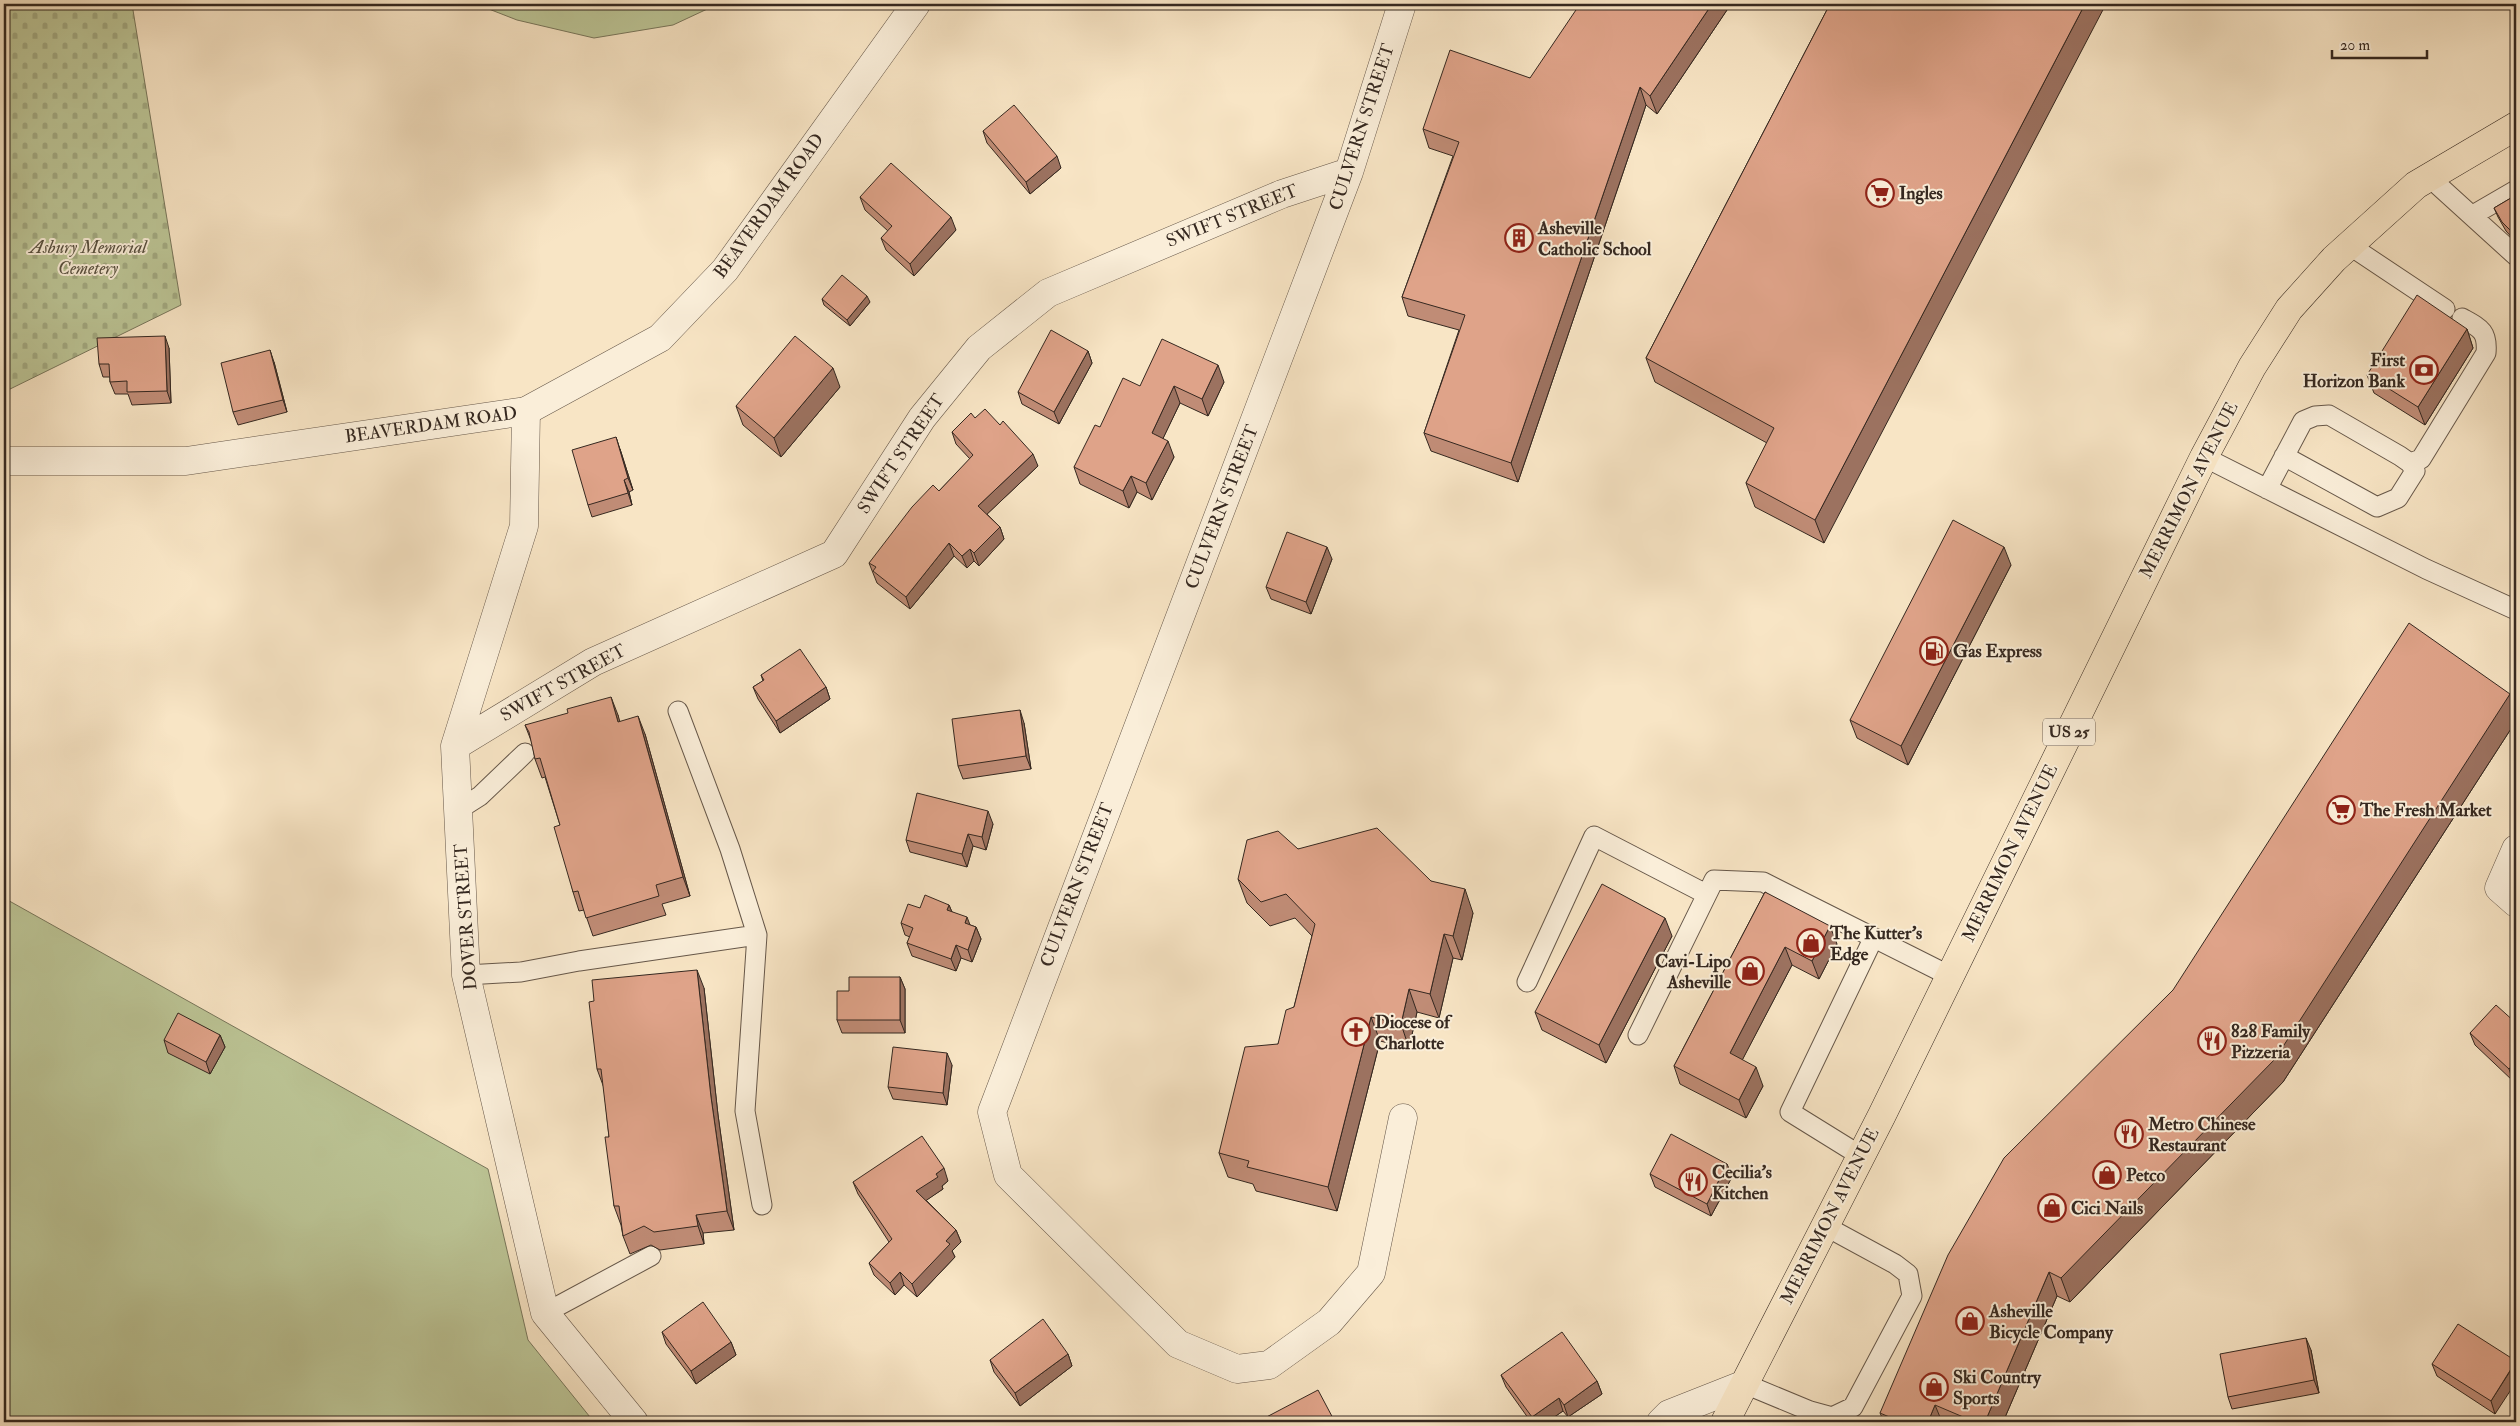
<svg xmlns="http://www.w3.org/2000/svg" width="2520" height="1426" font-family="'IM FELL Double Pica',serif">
	<defs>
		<pattern id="cemetery-stones" width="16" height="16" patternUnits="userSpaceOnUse" patternTransform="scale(1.25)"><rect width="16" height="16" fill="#bcc596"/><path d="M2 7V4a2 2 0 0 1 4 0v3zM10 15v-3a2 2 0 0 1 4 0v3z" fill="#a2a981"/></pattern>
	</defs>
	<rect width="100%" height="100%" fill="#f8e5c5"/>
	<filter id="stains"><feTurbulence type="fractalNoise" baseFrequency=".004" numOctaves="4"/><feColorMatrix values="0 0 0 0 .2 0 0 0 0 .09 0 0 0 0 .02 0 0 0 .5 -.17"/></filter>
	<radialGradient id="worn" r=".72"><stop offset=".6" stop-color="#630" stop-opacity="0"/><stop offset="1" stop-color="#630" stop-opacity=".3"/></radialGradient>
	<!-- grass -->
	<path fill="#bcc596" stroke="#78765b" d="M476,4H718L673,25L594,38L517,20Z
		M4,898L488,1169L528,1340L594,1422H4Z"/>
	<!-- cemetery -->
	<path fill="url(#cemetery-stones)" stroke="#78765b" d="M4,4H132L181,305L4,392Z"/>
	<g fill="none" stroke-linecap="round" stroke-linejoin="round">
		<defs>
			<path id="service" d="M2429,177L2516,256
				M2473,215L2516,190
				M2349,245L2445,309
				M2204,457L2426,569L2516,610
				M2410,463L2421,459L2486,353C2488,331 2480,328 2462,318
				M2267,489L2303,421L2315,416L2329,415L2400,456L2410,463L2415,471L2398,498L2377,507L2284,456
				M678,711L730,849L757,935
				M458,810L480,796L525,753
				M466,975L521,972L579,961L757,935L745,1111L762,1205
				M1527,982L1594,836L1706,894
				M1638,1035L1714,880L1763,882L1950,976
				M1861,1156L1790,1112L1873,939
				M545,1313L651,1256
				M1745,1384L1810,1411L1832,1417L1853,1407L1912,1296L1908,1274L1895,1264L1825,1226"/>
			<path id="minor" d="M1402,4L1349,172L992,1112L1008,1175L1178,1344L1237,1369L1269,1365L1329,1322L1371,1273L1403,1118
				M526,411L524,526L455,746L466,975L545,1313L634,1422
				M455,746L593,662L834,554L922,418L979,348L1048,293L1282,194L1349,172
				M2516,849L2499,888L2516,903
				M1661,1422L1669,1414L1745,1384"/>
			<path id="tertiary" d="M4,461H186L526,411L660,338L725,270L916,4"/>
			<path id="primary" d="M1725,1422L1882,1115L2204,457L2252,367L2289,309L2334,259L2416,185L2516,126"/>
		</defs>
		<!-- service casing -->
		<use href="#service" stroke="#665749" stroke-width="21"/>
		<!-- minor casing -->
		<use href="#minor" stroke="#665749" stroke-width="29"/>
		<!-- tertiary casing -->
		<use href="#tertiary" stroke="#665749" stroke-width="29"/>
		<!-- primary casing -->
		<use href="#primary" stroke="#352820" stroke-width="29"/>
		<!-- service -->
		<use href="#service" stroke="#faeed9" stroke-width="19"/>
		<!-- minor -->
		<use href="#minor" stroke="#faeed9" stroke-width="28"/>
		<!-- tertiary -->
		<use href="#tertiary" stroke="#faeed9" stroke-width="28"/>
		<!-- primary -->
		<use href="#primary" stroke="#f8e5c5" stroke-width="28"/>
	</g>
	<!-- wall -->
	<path fill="#c08c76" stroke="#352820" d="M1731,4L1657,114L1646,105L1518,482L1431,451L1424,433L1459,330L1408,316L1402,297L1453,156L1429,148L1423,129L1530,78Z
		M1830,4L1824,543L1755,507L1746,483L1767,443L1655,382L1646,358Z
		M983,131L1061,168L1030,194L987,143Z
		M2516,195V242L2506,231L2498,217L2494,208Z
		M860,197L956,230L914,276L886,250L881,238L888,231L865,210Z
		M822,299L870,302L850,326L824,305Z
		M2467,329L2473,348L2425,425L2374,393L2367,375Z
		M169,348L171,403L132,405L128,394H115L110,382V377H103L99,364Z
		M1088,351L1092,363L1059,424L1022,404L1018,392Z
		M274,362L287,412L238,425L233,412Z
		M1224,382L1208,416L1180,403L1163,438L1174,457L1152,500L1137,492L1129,508L1080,484L1074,467L1140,386Z
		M840,387L781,457L743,425L736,406Z
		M975,418L1038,466L987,514L1000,527L1004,539L979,566L974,561L967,568L954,556L910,609L877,583L869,563L970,459L956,444L952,432Z
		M620,449L633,490L629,492L632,505L592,517L588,505Z
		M1332,559L1311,614L1271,599L1266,587Z
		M2011,565L1908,765L1857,738L1850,720Z
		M761,675L826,687L830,699L780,733L758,699L753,687L763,681Z
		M2510,694L2516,710V721L2283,1082L2070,1302L2057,1296L2003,1422H1884L1880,1413Z
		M618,715L619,721L645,734L690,896L662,904L666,915L593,936L584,910L579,911L573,892L560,825L545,777L542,778L535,759L532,743L525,725Z
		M1024,723L1031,769L963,779L958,766Z
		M993,824L986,850L973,846L967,867L910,852L906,840Z
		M1298,849L1431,881L1473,913L1462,960L1453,958L1439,1018L1417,1012L1409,1048L1380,1041L1337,1211L1256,1191L1253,1184L1228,1177L1219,1153L1278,1044L1294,1007L1312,936L1295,918L1270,926L1247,903L1238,879Z
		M1765,892L1837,944L1819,979L1792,965L1742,1060L1763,1086L1746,1118L1680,1084L1674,1066Z
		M949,905L952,912L970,925L976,927L981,939L972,962L961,958L956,971L912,956L907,943L910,937L905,935L901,923L920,908Z
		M1672,936L1606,1063L1542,1030L1535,1012Z
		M900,977L905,989V1033H842L837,1020L849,991Z
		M704,988L718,1115L734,1230L703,1233L704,1244L660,1250L651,1245L630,1254L623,1236L621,1225L614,1206L609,1137L604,1088L597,1069Z
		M2516,1023V1078L2513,1081L2475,1045L2470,1033Z
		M220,1035L225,1047L210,1074L168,1053L164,1040Z
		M952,1065L947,1105L893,1099L888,1087Z
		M1727,1164L1732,1177L1711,1216L1655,1187L1650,1174Z
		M948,1181L942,1186L943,1189L926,1200L956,1230L961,1242L952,1251L955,1257L917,1297L904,1285L895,1295L874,1275L869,1263L889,1242L858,1194L853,1182Z
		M662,1332L731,1342L736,1355L696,1384L666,1344Z
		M2311,1350L2319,1393L2232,1409L2228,1397Z
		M1068,1354L1072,1366L1020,1406L994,1372L990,1360Z
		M2516,1361L2495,1414L2437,1376L2432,1364Z
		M1501,1375L1597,1381L1602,1394L1568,1417L1563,1411L1547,1422H1531L1506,1387Z"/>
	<!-- shaded-wall -->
	<path fill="#9c7260" stroke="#352820" d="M1712,4H1731L1657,114L1650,96Z
		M2085,4H2106L1824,543L1815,520Z
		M1640,87L1646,105L1518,482L1511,463Z
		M1057,156L1061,168L1030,194L1026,182Z
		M951,217L956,230L914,276L910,264Z
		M867,296L870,302L850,326L847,320Z
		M2467,329L2473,348L2425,425L2418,407Z
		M165,336L169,348L171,403L167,391Z
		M270,350L274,362L287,412L283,400Z
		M1088,351L1092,363L1059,424L1054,412Z
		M1218,365L1224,382L1208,416L1202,399Z
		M833,368L840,387L781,457L774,438Z
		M1174,386L1180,403L1158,449L1152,433Z
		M616,437L620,449L633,490L628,478Z
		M1168,441L1174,457L1152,500L1146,483Z
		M1033,454L1038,466L983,518L978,506Z
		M1131,476L1137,492L1129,508L1123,491Z
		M624,480L629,492L632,505L628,493Z
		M1000,527L1004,539L979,566L974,553Z
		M949,543L954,556L910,609L906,597Z
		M1327,547L1332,559L1311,614L1306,602Z
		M2004,547L2011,565L1908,765L1901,746Z
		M970,549L974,561L967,568L962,556Z
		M826,687L830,699L780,733L776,721Z
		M2510,694L2516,710V721L2283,1082L2070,1302L2061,1278Z
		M611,697L618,715L625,740L618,722Z
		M1020,710L1024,723L1031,769L1026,756Z
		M638,716L645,734L690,896L683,877Z
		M988,811L993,824L986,850L982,837Z
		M968,834L973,846L967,867L962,854Z
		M1465,889L1473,913L1462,960L1453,936Z
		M949,905L954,917L947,910Z
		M967,917L972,930L965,923Z
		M1665,918L1672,936L1606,1063L1599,1045Z
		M1830,926L1837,944L1819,979L1812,961Z
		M976,927L981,939L972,962L968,950Z
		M1444,934L1453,958L1439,1018L1430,994Z
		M956,945L961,958L956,971L951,959Z
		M1785,947L1792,965L1736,1072L1730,1053Z
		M697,970L704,988L718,1115L734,1230L727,1211L711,1097Z
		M900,977L905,989V1033L900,1020Z
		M1409,989L1417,1012L1409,1048L1401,1024Z
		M1371,1017L1380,1041L1337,1211L1328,1187Z
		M220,1035L225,1047L210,1074L206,1062Z
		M947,1053L952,1065L947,1105L943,1093Z
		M2516,1061V1078L2513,1081L2509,1069Z
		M1756,1067L1763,1086L1746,1118L1739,1100Z
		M1727,1164L1732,1177L1711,1216L1707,1204Z
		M944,1168L948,1181L942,1186L943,1189L921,1204L916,1191L936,1174Z
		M696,1215L703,1233L704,1244L698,1226Z
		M956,1230L961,1242L952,1251L955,1257L917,1297L912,1284L946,1241Z
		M900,1272L904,1285L895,1295L890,1283Z
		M2049,1272L2057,1296L2003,1422H1985Z
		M2306,1338L2311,1350L2319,1393L2314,1380Z
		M731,1342L736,1355L696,1384L691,1371Z
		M1068,1354L1072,1366L1020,1406L1015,1393Z
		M2516,1362V1382L2495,1414L2491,1401Z
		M1597,1381L1602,1394L1568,1417L1564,1405Z
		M1559,1398L1563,1411L1547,1422H1533L1532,1417Z
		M1935,1405L1942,1422H1928Z"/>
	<!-- building -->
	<path fill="#dfa389" stroke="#352820" d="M1580,4H1712L1650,96L1640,87L1511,463L1424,433L1465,315L1402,297L1459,142L1423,129L1450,50L1530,78Z
		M1830,4H2085L1815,520L1746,483L1774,428L1646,358Z
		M1014,105L1057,156L1026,182L983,131Z
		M891,163L951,217L910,264L881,238L892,226L860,197Z
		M2516,195V236L2502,222L2494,208Z
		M842,275L867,296L847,320L822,299Z
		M2417,295L2467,329L2418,407L2367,375Z
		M1051,330L1088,351L1054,412L1018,392Z
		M165,336L167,391L127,392V381L110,382L109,364H99L97,338Z
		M795,336L833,368L774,438L736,406Z
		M1162,339L1218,365L1202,399L1174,386L1152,433L1168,441L1146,483L1131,476L1123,491L1074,467L1095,425L1100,427L1123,378L1140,386Z
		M270,350L283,400L233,412L221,363Z
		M985,409L1000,425L1003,421L1033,454L978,506L1000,527L974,553L970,549L962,556L949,543L906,597L873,571L876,567L869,563L912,507L933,485L939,491L973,455L952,432L971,413L975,418Z
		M616,437L628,478L624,480L628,493L588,505L572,450Z
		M1953,520L2004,547L1901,746L1850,720Z
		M1287,532L1327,547L1306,602L1266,587Z
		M2409,623L2510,694L2275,1059L2061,1278L2049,1272L1985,1422H1975L1935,1405L1928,1422H1901L1880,1413L1948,1255L2004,1158L2173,990Z
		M800,649L826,687L776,721L753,687L764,680L761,675Z
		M611,697L618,722L638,716L683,877L656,885L659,896L586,918L578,891L573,892L554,827L560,825L540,758L535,759L529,732L525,725L568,713L567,709Z
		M1020,710L1026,756L958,766L952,719Z
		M917,793L988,811L982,837L968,834L962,854L906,840Z
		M1377,828L1431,881L1465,889L1453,936L1444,934L1430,994L1409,989L1401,1024L1371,1017L1328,1187L1247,1167L1249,1161L1219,1153L1245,1047L1278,1044L1286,1010L1294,1007L1315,924L1286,894L1261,902L1238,879L1247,840L1278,831L1298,849Z
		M1602,884L1665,918L1599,1045L1535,1012Z
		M1765,892L1830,926L1812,961L1785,947L1730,1053L1756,1067L1739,1100L1674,1066Z
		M925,895L949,905L947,910L967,917L965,923L976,927L968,950L956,945L951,959L907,943L913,928L901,923L908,904L920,908Z
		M697,970L711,1097L727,1211L696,1215L698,1226L654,1232L644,1226L623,1236L619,1206H614L605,1137H609L601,1069H597L589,1002L594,1001L592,980Z
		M849,977H900V1020H837V991H849Z
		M2496,1005L2516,1023V1061L2509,1069L2470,1033Z
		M178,1013L220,1035L206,1062L164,1040Z
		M893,1047L947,1053L943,1093L888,1087Z
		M1671,1134L1727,1164L1707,1204L1650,1174Z
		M922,1136L944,1168L936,1174L938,1177L916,1191L956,1230L946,1241L950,1244L912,1284L900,1272L890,1283L869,1263L892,1239L853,1182Z
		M703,1302L731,1342L691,1371L662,1332Z
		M1043,1319L1068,1354L1015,1393L990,1360Z
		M2458,1324L2516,1361L2491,1401L2432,1364Z
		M1562,1332L1597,1381L1564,1405L1559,1398L1532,1417L1501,1375Z
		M2306,1338L2314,1380L2228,1397L2220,1354Z
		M1318,1390L1335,1422H1257Z"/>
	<!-- icons -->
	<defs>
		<symbol id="supermarket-ring" viewBox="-11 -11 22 22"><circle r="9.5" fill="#faeed9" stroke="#8f2418" stroke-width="1.5"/><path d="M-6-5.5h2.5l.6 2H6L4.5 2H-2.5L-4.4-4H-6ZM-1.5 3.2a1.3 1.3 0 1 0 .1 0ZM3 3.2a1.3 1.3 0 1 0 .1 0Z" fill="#8f2418"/></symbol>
		<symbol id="building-ring" viewBox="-11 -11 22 22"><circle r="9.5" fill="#faeed9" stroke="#8f2418" stroke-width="1.5"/><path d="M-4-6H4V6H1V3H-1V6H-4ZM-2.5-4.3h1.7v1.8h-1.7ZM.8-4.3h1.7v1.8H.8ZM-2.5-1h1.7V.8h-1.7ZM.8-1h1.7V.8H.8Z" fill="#8f2418"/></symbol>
		<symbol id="bank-ring" viewBox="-11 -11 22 22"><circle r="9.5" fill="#faeed9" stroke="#8f2418" stroke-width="1.5"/><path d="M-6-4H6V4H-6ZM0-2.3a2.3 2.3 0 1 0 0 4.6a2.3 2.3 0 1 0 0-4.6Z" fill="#8f2418"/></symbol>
		<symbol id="fuel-ring" viewBox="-11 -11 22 22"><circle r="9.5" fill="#faeed9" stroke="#8f2418" stroke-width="1.5"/><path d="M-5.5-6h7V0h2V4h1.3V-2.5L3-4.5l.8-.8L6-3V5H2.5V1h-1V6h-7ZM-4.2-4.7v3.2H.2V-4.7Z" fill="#8f2418"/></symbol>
		<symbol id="shop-ring" viewBox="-11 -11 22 22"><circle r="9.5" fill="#faeed9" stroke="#8f2418" stroke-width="1.5"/><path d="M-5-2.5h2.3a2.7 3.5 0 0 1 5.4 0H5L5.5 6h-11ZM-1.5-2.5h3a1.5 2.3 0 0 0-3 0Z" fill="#8f2418"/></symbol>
		<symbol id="church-ring" viewBox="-11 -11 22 22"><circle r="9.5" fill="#faeed9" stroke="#8f2418" stroke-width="1.5"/><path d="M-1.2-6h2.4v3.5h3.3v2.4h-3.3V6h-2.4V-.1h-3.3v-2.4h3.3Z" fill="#8f2418"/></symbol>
		<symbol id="restaurant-ring" viewBox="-11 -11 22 22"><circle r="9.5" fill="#faeed9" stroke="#8f2418" stroke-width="1.5"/><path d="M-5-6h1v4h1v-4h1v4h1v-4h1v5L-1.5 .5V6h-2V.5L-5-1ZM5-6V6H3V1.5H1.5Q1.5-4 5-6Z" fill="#8f2418"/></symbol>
	</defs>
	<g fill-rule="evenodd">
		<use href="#supermarket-ring" x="1864" y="177" width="32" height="32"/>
		<use href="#building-ring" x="1503" y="222" width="32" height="32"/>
		<use href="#bank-ring" x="2408" y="354" width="32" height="32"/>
		<use href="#fuel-ring" x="1918" y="635" width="32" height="32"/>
		<use href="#supermarket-ring" x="2325" y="794" width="32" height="32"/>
		<use href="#shop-ring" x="1795" y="927" width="32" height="32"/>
		<use href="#shop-ring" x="1734" y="955" width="32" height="32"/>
		<use href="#church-ring" x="1340" y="1016" width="32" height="32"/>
		<use href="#restaurant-ring" x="2196" y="1025" width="32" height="32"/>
		<use href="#restaurant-ring" x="2113" y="1118" width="32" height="32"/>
		<use href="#shop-ring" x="2091" y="1159" width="32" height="32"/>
		<use href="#restaurant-ring" x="1677" y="1166" width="32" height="32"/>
		<use href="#shop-ring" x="2036" y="1192" width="32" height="32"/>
		<use href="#shop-ring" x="1954" y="1305" width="32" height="32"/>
		<use href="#shop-ring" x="1918" y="1371" width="32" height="32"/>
	</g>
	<g text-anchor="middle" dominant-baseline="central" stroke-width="4" stroke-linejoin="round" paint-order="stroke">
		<!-- shield labels -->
		<rect fill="#faeed9" stroke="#706358" stroke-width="1" x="2043" y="718.5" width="52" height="27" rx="4"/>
		<g font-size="16" font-weight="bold" fill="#352820">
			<text x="2069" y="732">US 25</text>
		</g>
		<!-- street labels -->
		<g font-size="18" fill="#352820" stroke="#faeed9">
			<text transform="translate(1362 127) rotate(-72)">CULVERN STREET</text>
			<text transform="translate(769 206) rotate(-54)">BEAVERDAM ROAD</text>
			<text transform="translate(1232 216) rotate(-22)">SWIFT STREET</text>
			<text transform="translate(431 425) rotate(-8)">BEAVERDAM ROAD</text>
			<text transform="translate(901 454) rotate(-56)">SWIFT STREET</text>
			<text transform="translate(2189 490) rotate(-63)">MERRIMON AVENUE</text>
			<text transform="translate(1222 507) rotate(-69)">CULVERN STREET</text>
			<text transform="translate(563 683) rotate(-29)">SWIFT STREET</text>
			<text transform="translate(2010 853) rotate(-64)">MERRIMON AVENUE</text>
			<text transform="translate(1077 885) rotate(-69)">CULVERN STREET</text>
			<text transform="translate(466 917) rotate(-94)">DOVER STREET</text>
			<text transform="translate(1830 1216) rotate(-63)">MERRIMON AVENUE</text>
		</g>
		<!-- poi labels -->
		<g font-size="18" font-weight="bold" fill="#352820" stroke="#faeed9" text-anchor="start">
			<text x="1899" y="193">Ingles</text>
			<text x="1538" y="228">Asheville<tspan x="1538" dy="21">Catholic School</tspan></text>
			<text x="2405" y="360" text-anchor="end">First<tspan x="2405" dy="21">Horizon Bank</tspan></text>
			<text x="1953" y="651">Gas Express</text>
			<text x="2360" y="810">The Fresh Market</text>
			<text x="1830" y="933">The Kutter's<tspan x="1830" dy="21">Edge</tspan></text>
			<text x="1731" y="961" text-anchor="end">Cavi-Lipo<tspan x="1731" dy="21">Asheville</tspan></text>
			<text x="1375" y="1022">Diocese of<tspan x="1375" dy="21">Charlotte</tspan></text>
			<text x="2231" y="1031">828 Family<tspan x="2231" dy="21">Pizzeria</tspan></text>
			<text x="2148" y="1124">Metro Chinese<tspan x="2148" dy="21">Restaurant</tspan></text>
			<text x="1712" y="1172">Cecilia's<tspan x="1712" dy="21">Kitchen</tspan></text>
			<text x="2126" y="1175">Petco</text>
			<text x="2071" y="1208">Cici Nails</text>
			<text x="1989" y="1311">Asheville<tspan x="1989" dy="21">Bicycle Company</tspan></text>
			<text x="1953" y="1377">Ski Country<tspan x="1953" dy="21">Sports</tspan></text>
		</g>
		<!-- park labels -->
		<g font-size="18" font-style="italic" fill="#574f3e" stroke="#faeed9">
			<text x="88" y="247">Asbury Memorial<tspan x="88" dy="21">Cemetery</tspan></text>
		</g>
	</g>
	<!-- margin -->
	<rect width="2520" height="1426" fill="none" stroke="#f8e5c5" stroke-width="20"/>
	<rect x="5" y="5" width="2510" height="1416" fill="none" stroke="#352820" stroke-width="2.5"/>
	<rect x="10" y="10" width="2500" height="1406" fill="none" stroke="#352820"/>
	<!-- scale -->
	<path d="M2332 50v8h95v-8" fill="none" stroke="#352820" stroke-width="2.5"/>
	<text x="2340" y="50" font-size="15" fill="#352820" stroke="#faeed9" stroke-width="4" paint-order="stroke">20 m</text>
	<rect width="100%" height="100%" filter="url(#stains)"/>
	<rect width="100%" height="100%" fill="url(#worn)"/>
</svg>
